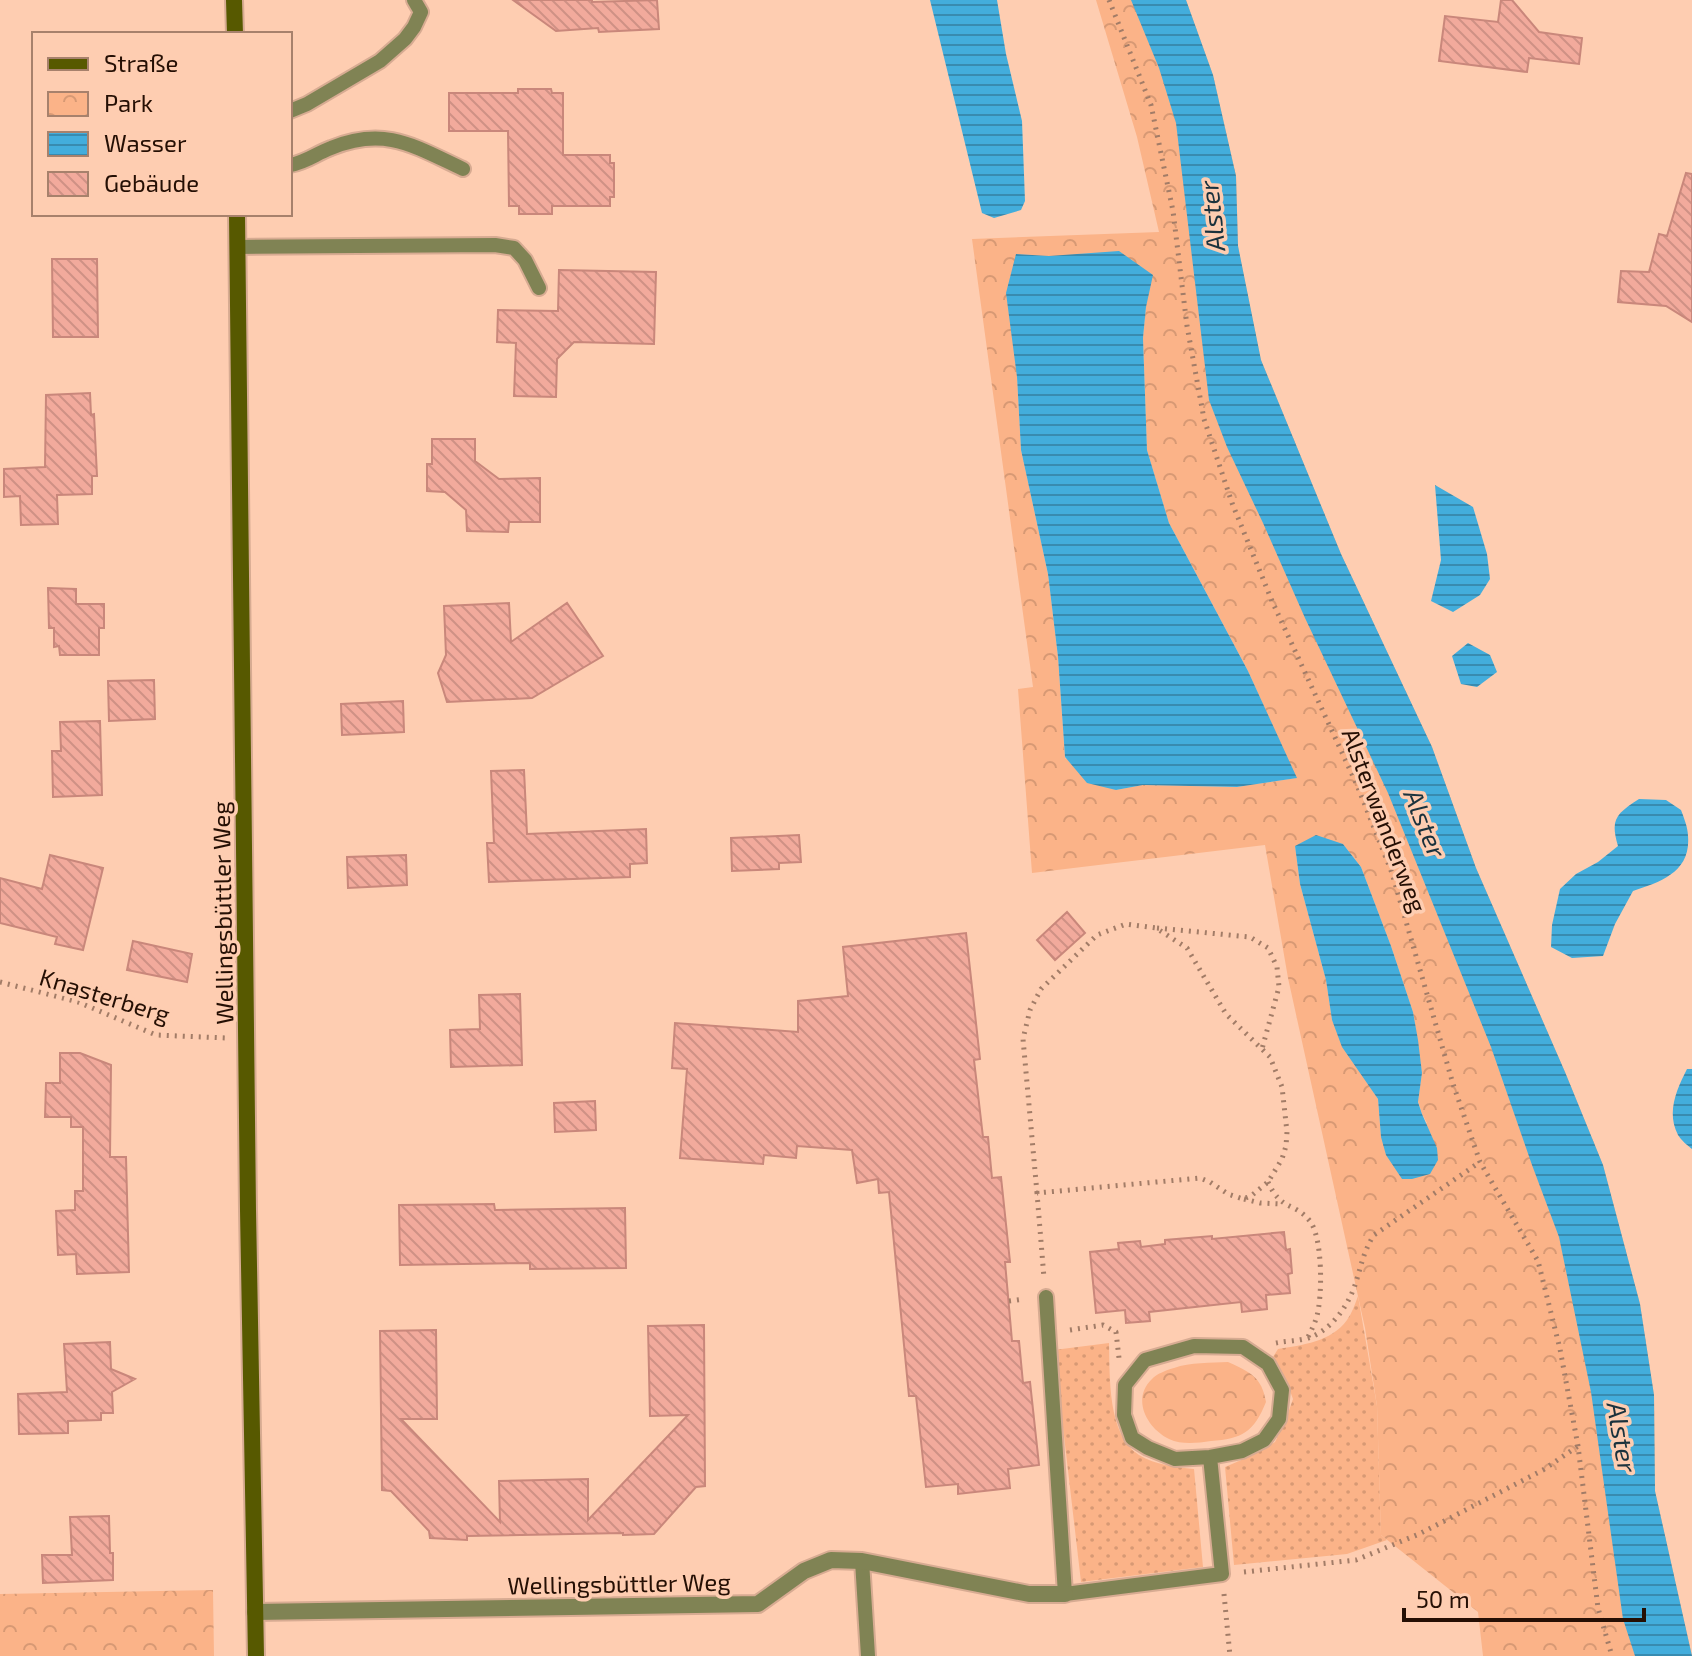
<svg xmlns="http://www.w3.org/2000/svg" width="1692" height="1656" font-family="'Exo 2',sans-serif">
	<defs>
		<pattern id="grass-dots" width="8" height="8" patternUnits="userSpaceOnUse" patternTransform="scale(2)"><rect width="8" height="8" fill="#fbb388"/><path d="M2 2h.1M6 6h.1" fill="none" stroke="#d79974" stroke-width="1.8" stroke-linecap="round"/></pattern>
		<pattern id="park-crowns" width="20" height="18" patternUnits="userSpaceOnUse" patternTransform="scale(2)"><rect width="20" height="18" fill="#fbb388"/><path d="M2 6a3 3 0 1 1 6 0M12 15a3 3 0 1 1 6 0" fill="none" stroke="#d79974"/></pattern>
		<pattern id="water-rules" width="6" height="5" patternUnits="userSpaceOnUse" patternTransform="scale(2)"><rect width="6" height="5" fill="#43addc"/><path d="M0 2.5h6" fill="none" stroke="#388bb0"/></pattern>
		<pattern id="building-back-hatch" width="6" height="6" patternUnits="userSpaceOnUse" patternTransform="scale(2)"><rect width="6" height="6" fill="#f2aa9c"/><path d="M-1 5l2 2M0 0l6 6M5-1l2 2" fill="none" stroke="#cf9185"/></pattern>
	</defs>
	<rect width="100%" height="100%" fill="#fecdb1"/>
	<!-- grass -->
	<path fill="url(#grass-dots)" d="M1358,1296L1377,1406L1381,1535L1387,1540L1347,1554L1234,1565L1225,1467L1253,1455L1275,1442L1286,1419L1293,1399L1286,1380L1273,1357L1278,1349C1302,1345 1331,1342 1347,1320C1352,1313 1355,1304 1358,1296Z
		M1109,1343C1110,1376 1107,1435 1139,1455C1156,1465 1175,1467 1194,1469L1203,1567L1081,1582L1054,1350Z"/>
	<!-- park -->
	<path fill="url(#park-crowns)" fill-rule="evenodd" d="M1096,0H1186L1213,75L1236,176L1238,246L1261,360L1341,554L1432,747L1476,868L1565,1072L1603,1165L1640,1304L1654,1395L1655,1491L1692,1656H1483L1478,1612L1381,1535L1377,1406L1365,1328L1288,978L1265,845L1032,873L1018,689L1033,687L972,239L1159,232L1137,137ZM1017,254L1049,256L1146,307L1143,338L1147,450L1169,523L1248,671L1296,778L1237,787L1142,785L1116,790L1065,758L1058,657L1048,574L1021,450L1017,377ZM1343,844L1361,867L1391,946L1413,1012L1422,1073L1418,1101L1422,1114L1427,1123L1381,1137L1378,1099L1332,1020L1326,980L1300,884L1295,846Z
		M1228,1362C1250,1372 1262,1377 1266,1402C1254,1432 1242,1439 1211,1441C1197,1443 1182,1445 1169,1439C1147,1428 1131,1399 1152,1379C1156,1374 1167,1370 1174,1368C1190,1362 1211,1363 1228,1362Z
		M213,1590L214,1656H0V1594Z"/>
	<!-- water -->
	<path fill="url(#water-rules)" d="M930,0H997L1006,54L1022,121L1025,201L1021,210L994,218L982,213Z
		M1131,0H1186L1213,75L1236,176L1238,246L1261,360L1341,554L1432,747L1476,868L1565,1072L1603,1165L1640,1304L1654,1395L1655,1491L1692,1656H1635L1623,1619L1591,1392L1559,1237L1532,1165L1491,1047L1388,793L1305,618L1263,523L1227,447L1209,400L1176,123L1159,68Z
		M1119,251L1153,275L1146,307L1143,338L1147,450L1169,523L1248,671L1297,778L1237,787L1143,785L1116,790L1087,783L1065,757L1058,657L1048,574L1021,450L1017,377L1006,293L1016,254L1049,256Z
		M1435,485L1473,507L1487,554L1490,579L1480,595L1453,612L1431,601L1441,560Z
		M1468,643L1490,655L1497,672L1477,687L1461,684L1452,656Z
		M1639,799L1666,800L1681,810C1684,818 1688,828 1688,836C1691,872 1661,882 1633,891L1615,924L1603,956L1572,958L1551,947L1552,925L1560,889L1576,874L1598,862L1618,846C1610,819 1616,814 1639,799Z
		M1316,835L1343,844L1361,867L1391,946L1413,1012L1418,1040L1422,1073L1418,1102L1422,1114L1437,1148L1438,1160L1430,1174L1412,1179H1402L1386,1155L1381,1137L1378,1099L1342,1047L1332,1020L1326,980L1300,884L1295,846Z
		M1687,1069H1692V1149C1687,1145 1681,1140 1678,1135C1666,1112 1677,1089 1687,1069Z"/>
	<!-- building -->
	<path fill="url(#building-back-hatch)" stroke="#c9877b" stroke-width="2" d="M513,0H592V2L657,0L659,29L599,32L598,28L556,31Z
		M1501,0H1512L1539,32L1582,38L1579,64L1529,58L1527,72L1439,61L1445,16L1498,22Z
		M518,89H551L552,93H563V155H610V163H614V197H610V206H552V214H519V206H509L508,131H449V93H518Z
		M1686,173L1692,174V322L1666,306L1618,302L1621,271L1649,272L1659,234L1667,236Z
		M52,259H97L98,337H53Z
		M559,270L656,272L654,344L574,342L557,359L556,397L514,396L516,343L497,342L498,310L558,311Z
		M90,393L91,415L94,414L97,476H92V494L57,495L58,524L21,525L20,496L4,497V469L45,467L46,395Z
		M432,439H475V461L499,479L540,478V522H509L508,532L467,531L466,510L445,492L427,491V464H432Z
		M48,588L76,589V604H104V628H99V655H60L59,646L54,647V628H49Z
		M509,603L511,642L567,603L603,656L532,698L447,702L438,673L446,655L444,606Z
		M154,680L155,719L109,721L108,681Z
		M403,701L404,732L342,735L341,704Z
		M100,721L102,795L53,797L52,751H61L60,722Z
		M524,770L527,834L646,829L647,863L630,864V877L489,882L487,843H494L491,771Z
		M799,835L801,862L779,863V869L732,871L731,838Z
		M50,855L103,868L83,950L55,944L57,937L0,923V878L42,889Z
		M406,855L407,885L348,888L347,857Z
		M1067,912L1085,933L1055,960L1037,940Z
		M966,933L980,1059L974,1060L983,1137H988L992,1178L1001,1177L1010,1262H1005L1012,1341H1019L1023,1383L1030,1382L1039,1465L1008,1469L1010,1488L958,1494V1484L926,1487L916,1396H909L889,1192L879,1193L878,1179L857,1183L852,1150L797,1146L796,1158L764,1155L763,1164L680,1158L687,1069L672,1068L675,1023L798,1032V1001L848,996L843,947Z
		M133,941L192,954L187,982L127,970Z
		M520,994L522,1065L451,1067L450,1030L480,1029L479,995Z
		M60,1053H80L111,1065L110,1157H126L129,1272L77,1274L76,1254L58,1255L56,1211L75,1210V1191H83V1127H71V1117H45L46,1083H60Z
		M595,1101L596,1130L555,1132L554,1103Z
		M494,1204L495,1210L625,1208L626,1268L530,1269V1263L400,1265L399,1205Z
		M1284,1232L1286,1250L1290,1249L1292,1273L1288,1274L1290,1293L1266,1295L1267,1309L1242,1312L1241,1302L1149,1312L1150,1321L1126,1323L1125,1310L1096,1313L1090,1252L1119,1249L1118,1243L1140,1241L1141,1247L1165,1244V1240L1212,1236V1239Z
		M704,1325L705,1486L696,1487L654,1534L623,1535V1533L467,1536V1540L430,1538L429,1531L391,1491L382,1490L380,1331L436,1330L437,1419H401L500,1522L499,1481L588,1479V1520L688,1415L650,1416L648,1326Z
		M110,1342L111,1369L135,1379L112,1392L113,1413H101V1420L68,1421V1433L19,1434L18,1394L67,1392L64,1344Z
		M109,1516L110,1553H113V1580L43,1583L42,1555H72L70,1517Z"/>
	<g fill="none" stroke-linecap="round" stroke-linejoin="round">
		<defs>
			<path id="service" d="M290,111L307,104L380,61L405,39L414,27L421,12L414,0
				M290,165C307,162 315,154 331,148C385,126 414,146 463,169
				M237,247L495,245L514,248L525,260L539,288
				M1046,1297L1065,1594L1222,1574L1210,1457
				M1194,1346L1243,1347L1268,1364L1282,1390L1279,1419L1264,1440L1242,1451L1210,1457L1175,1459L1148,1448L1132,1438L1124,1415L1125,1385L1145,1360Z
				M862,1561L868,1656"/>
			<path id="minor" d="M255,1612L758,1604L804,1571L831,1560L862,1561L1029,1594H1065"/>
			<path id="secondary" d="M234,0L235,34
				M237,214L248,1210L256,1656"/>
		</defs>
		<!-- service casing -->
		<use href="#service" stroke="#d7ab92" stroke-width="18"/>
		<!-- minor casing -->
		<use href="#minor" stroke="#d7ab92" stroke-width="20"/>
		<!-- secondary casing -->
		<use href="#secondary" stroke="#d7ab92" stroke-width="20"/>
		<!-- path -->
		<path stroke="#a27c67" stroke-width="5" stroke-dasharray="2 6" stroke-linecap="butt" d="M1109,0L1151,105L1173,211L1187,326L1204,419L1232,503L1272,601L1357,785L1392,873L1453,1084L1480,1162L1538,1261L1560,1349L1578,1446L1598,1608L1612,1656
			M1157,928L1250,937L1268,948L1277,967L1279,987L1262,1049
			M0,982L78,1002L156,1035L226,1038
			M1268,1182C1281,1211 1294,1202 1309,1220C1323,1235 1323,1299 1316,1319C1314,1325 1311,1331 1308,1337
			M1037,1193L1023,1039L1030,1010L1041,989L1097,935L1126,924L1156,928L1187,948L1226,1014L1270,1057L1282,1087L1287,1132L1286,1146L1282,1159L1268,1182L1251,1196L1243,1199L1228,1194L1210,1182L1200,1178L1037,1193L1044,1278
			M1244,1199L1260,1203L1282,1204
			M1009,1301L1024,1299
			M1070,1330L1103,1325L1116,1332L1119,1358
			M1276,1343C1286,1341 1298,1341 1308,1338C1331,1331 1349,1305 1356,1282C1361,1266 1364,1250 1374,1235L1480,1162
			M1244,1572L1356,1560L1419,1534L1543,1470L1578,1446
			M1224,1594L1230,1656"/>
		<!-- service -->
		<use href="#service" stroke="#808354" stroke-width="14"/>
		<!-- minor -->
		<use href="#minor" stroke="#808354" stroke-width="16"/>
		<!-- secondary -->
		<use href="#secondary" stroke="#575900" stroke-width="16"/>
	</g>
	<g text-anchor="middle" dominant-baseline="central" stroke-width="7" stroke-linejoin="round" paint-order="stroke">
		<!-- street labels -->
		<g font-size="24" fill="#250f04" stroke="#fecdb1">
			<text transform="translate(1385 820) rotate(69)">Alsterwanderweg</text>
			<text transform="translate(222 913) rotate(-91)">Wellingsbüttler Weg</text>
			<text transform="translate(105 995) rotate(17)">Knasterberg</text>
			<text transform="translate(619 1583) rotate(-1)">Wellingsbüttler Weg</text>
		</g>
		<!-- water labels -->
		<g font-size="26" font-style="italic" fill="#1b323d" stroke="#fecdb1">
			<text transform="translate(1211 216) rotate(-96)">Alster</text>
			<text transform="translate(1426 823) rotate(68)">Alster</text>
			<text transform="translate(1623 1437) rotate(80)">Alster</text>
		</g>
	</g>
	<!-- legend -->
	<rect x="32" y="32" width="260" height="184" fill="#fecdb1" stroke="#a7816c" stroke-width="2"/>
	<rect x="48" y="58" width="40" height="12" fill="#575900" stroke="#a7816c" stroke-width="2"/>
	<text x="104" y="72" font-size="24" fill="#250f04">Straße</text>
	<rect x="48" y="92" width="40" height="24" fill="url(#park-crowns)" stroke="#a7816c" stroke-width="2"/>
	<text x="104" y="112" font-size="24" fill="#250f04">Park</text>
	<rect x="48" y="132" width="40" height="24" fill="url(#water-rules)" stroke="#a7816c" stroke-width="2"/>
	<text x="104" y="152" font-size="24" fill="#250f04">Wasser</text>
	<rect x="48" y="172" width="40" height="24" fill="url(#building-back-hatch)" stroke="#a7816c" stroke-width="2"/>
	<text x="104" y="192" font-size="24" fill="#250f04">Gebäude</text>
	<!-- scale -->
	<path d="M1404 1608v12h240v-12" fill="none" stroke="#250f04" stroke-width="4"/>
	<text x="1416" y="1608" font-size="24" fill="#250f04" stroke="#fecdb1" stroke-width="6" paint-order="stroke">50 m</text>
</svg>
